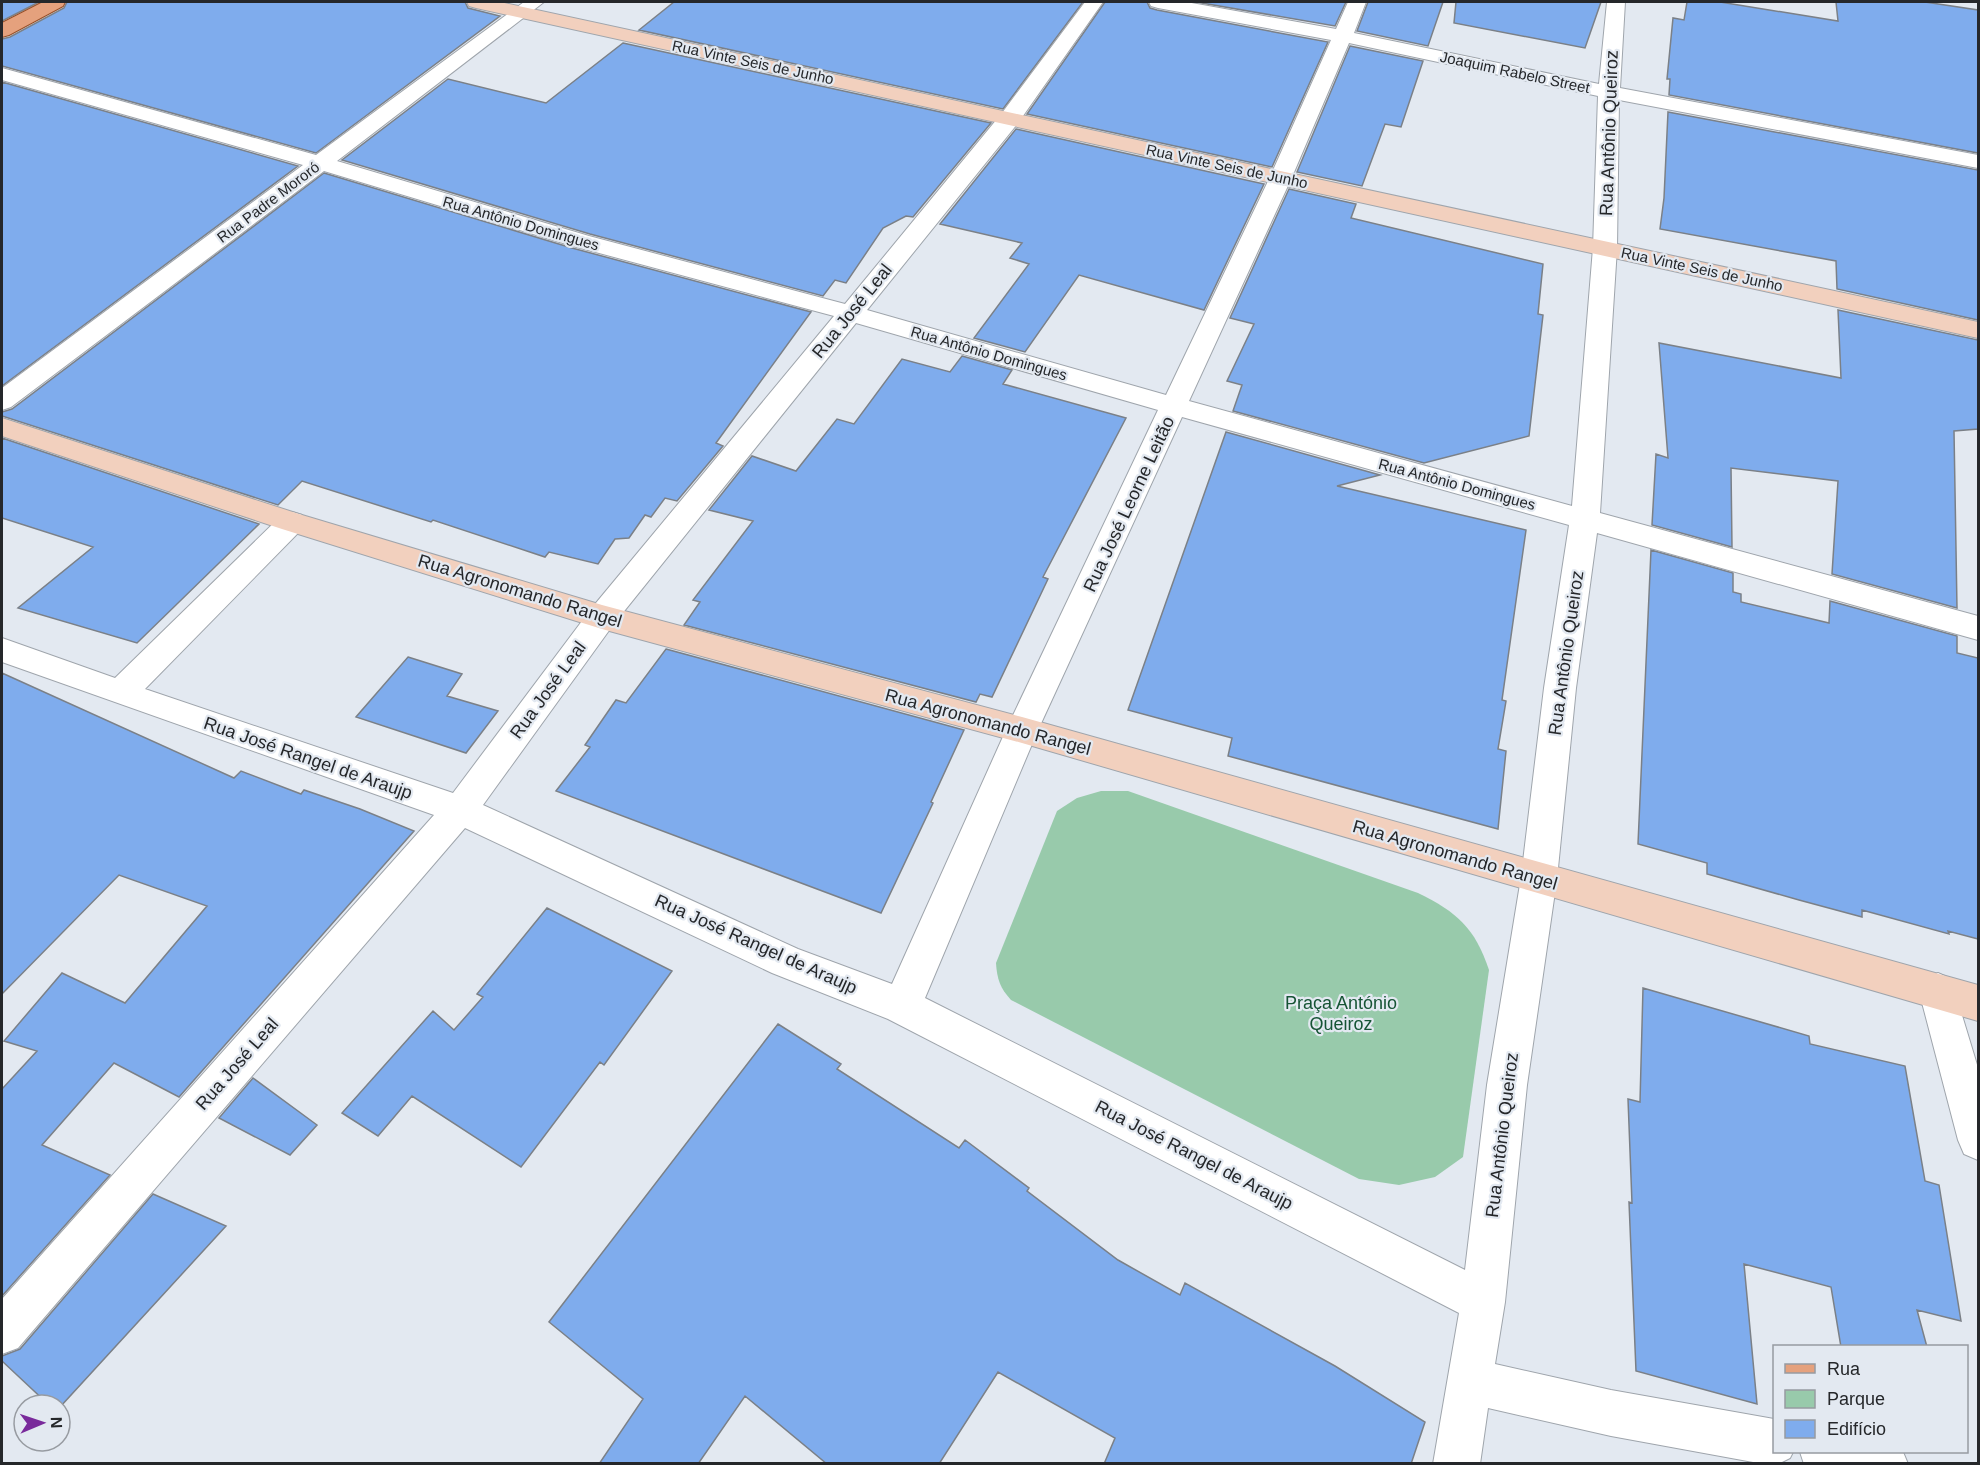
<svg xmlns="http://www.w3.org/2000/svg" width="1980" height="1465" font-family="Helvetica,sans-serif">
	<rect width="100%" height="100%" fill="#e3e9f1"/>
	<!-- green -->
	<path fill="#98caab" d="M1101,791H1128L1418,893C1457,912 1475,928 1489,970L1463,1157L1435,1177L1399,1185L1359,1179L1011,1000C1000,988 997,979 996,963L1057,811L1077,798Z"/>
	<!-- building -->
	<path fill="#7faced" stroke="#7b8087" stroke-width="1.5" d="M2,2H39L2,21Z
		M67,2H465L468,8L500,16L316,153L2,66V39L10,37L64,8Z
		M674,2H1083L1003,109L639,30Z
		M1105,2H1147L1150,8L1157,10L1328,42L1272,167L1027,114Z
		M1196,2H1346L1335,26Z
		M1368,2H1443L1428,46L1357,31Z
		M1456,2H1601L1585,48L1454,23Z
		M1687,2H1720L1838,21L1836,2H1925L1978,10V153L1669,95L1670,79H1667L1673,18L1684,20Z
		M623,43L991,123L913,217L906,216L883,228L846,283L835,280L823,296L590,234L342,160L448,79L546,103Z
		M1350,46L1423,61L1401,127L1385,124L1362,186L1297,172Z
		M2,82L298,166L2,386Z
		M1668,112L1978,170V320L1837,289L1836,261L1660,229L1664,198Z
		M1016,129L1264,184L1204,310L1079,275L1025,352L974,338L1029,264L1010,258L1022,243L940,224Z
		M324,173L572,248L811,312L716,443L723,446L677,501L665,498L651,517L645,515L629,538L615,539L598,564L549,552L545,557L433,520L431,522L302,481L278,505L2,416V412L12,409Z
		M1289,189L1356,204L1351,218L1543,264L1538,314L1543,315L1529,436L1424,463L1233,411L1242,385L1227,381L1254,324L1230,318Z
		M1838,310L1978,340V429L1954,431L1957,608L1832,574L1838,481L1731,468L1732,547L1652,525L1656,454L1668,458L1659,343L1841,378Z
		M962,356L1012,370L1003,384L1126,418L1043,577L1048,579L992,697L980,694L976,702L684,625L700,602L693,600L753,521L709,510L752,456L796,471L837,419L854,424L902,359L950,372Z
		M1226,432L1380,475L1337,486L1526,530L1502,700L1506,701L1498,749L1506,751L1498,829L1228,756L1232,738L1128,710Z
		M2,438L259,524L137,643L18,608L93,547L2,518Z
		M1651,550L1733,573V592L1741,594V602L1829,623L1830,601L1957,636V653L1978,658V939L1948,931L1949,934L1862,910V917L1799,900L1707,874V863L1638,844Z
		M666,649L964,730L931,802L933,803L881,913L556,791L590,747L585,745L616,700L626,703Z
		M408,657L462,674L447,696L498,711L466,753L356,717Z
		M2,673L234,778L241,771L301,794L304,790L360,809L414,831L179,1097L114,1063L42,1145L110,1175L2,1296V1089L37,1051L4,1041L62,973L125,1003L207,906L119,875L2,994Z
		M547,908L672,971L604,1065L600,1062L521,1167L412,1096L378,1136L342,1113L433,1011L454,1030L483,997L477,994Z
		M1643,988L1809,1036L1810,1044L1905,1066L1925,1181L1939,1185L1961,1321L1917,1310L1927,1347H1841L1831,1287L1744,1264L1757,1404L1636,1371L1629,1202L1632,1203L1628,1099L1640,1102Z
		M778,1024L841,1064L837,1069L959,1148L965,1140L1029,1188L1027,1191L1118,1260L1180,1295L1185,1283L1335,1366L1425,1422L1411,1464H1104L1115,1438L998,1372L939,1464H827L745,1396L698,1464H599L643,1399L549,1322Z
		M253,1078L317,1125L290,1155L219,1118Z
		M153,1194L226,1226L60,1407V1405H49L2,1361V1356L20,1349Z"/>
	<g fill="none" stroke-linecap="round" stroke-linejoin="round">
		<defs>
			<path id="street" d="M524,2H544L337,161L589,236L845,304L1002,113L1085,2H1103L1018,123L867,310L1166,395L1270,177L1331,40L1158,8L1151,6L1149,2H1186L1336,29L1348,2H1366L1354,33L1599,84L1607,2H1625L1620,88L1978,155V168L1619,100L1617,248L1600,513L1978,616V640L1597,533L1576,688L1557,878L1527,1085L1505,1302L1495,1364L1611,1390L1774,1419V1452H1793L1790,1458L1778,1464H1764L1611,1436L1488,1408L1480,1464H1433L1459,1313L888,1019L772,973L465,828L18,1348L2,1354V1299L434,815L2,662V638L115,678L282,515L292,512L302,515L306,522L302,529L145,689L453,793L591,609L834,316L573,246L324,171L11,407L2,410V388L303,165L2,80V68L316,155ZM1349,43L1598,96L1593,248L1572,506L1189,401L1292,177ZM856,323L1158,410L1006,730L892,984L798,949L483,805L613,625ZM1182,417L1569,525L1544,688L1521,878L1487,1085L1465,1270L925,998L1038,730Z
				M1938,973L1951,979L1978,1068V1160L1964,1154L1958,1140L1919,991L1925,979Z
				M1800,1452H1903L1908,1464H1804Z"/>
			<path id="secondary" d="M467,2H500L1978,322V338L476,8L469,6Z
				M2,418L302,515L602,605L1022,717L1978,985V1021L1022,743L602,629L282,529L2,436Z"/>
			<path id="primary" d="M43,2H65L63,6L9,35L2,37V23Z"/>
		</defs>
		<!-- street casing -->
		<use href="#street" stroke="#9fa5ac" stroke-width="2"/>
		<!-- secondary casing -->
		<use href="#secondary" stroke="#9fa5ac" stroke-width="2"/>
		<!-- primary casing -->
		<use href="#primary" stroke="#964e27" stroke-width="2"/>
		<!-- street -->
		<use href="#street" fill="#fff" fill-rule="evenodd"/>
		<!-- secondary -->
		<use href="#secondary" fill="#f2d0be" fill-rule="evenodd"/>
		<!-- primary -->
		<use href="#primary" fill="#e5a17d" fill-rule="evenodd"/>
	</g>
	<g text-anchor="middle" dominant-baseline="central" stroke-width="4.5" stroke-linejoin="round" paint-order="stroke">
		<!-- far-street labels -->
		<g font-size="15" fill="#25272a" stroke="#e3e9f1">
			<text transform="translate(753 62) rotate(12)">Rua Vinte Seis de Junho</text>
			<text transform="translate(1515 72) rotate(12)">Joaquim Rabelo Street</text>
			<text transform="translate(1227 166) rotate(12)">Rua Vinte Seis de Junho</text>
			<text transform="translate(268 202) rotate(-37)">Rua Padre Mororó</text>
			<text transform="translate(521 223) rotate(16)">Rua Antônio Domingues</text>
			<text transform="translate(1702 269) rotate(12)">Rua Vinte Seis de Junho</text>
			<text transform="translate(989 353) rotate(16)">Rua Antônio Domingues</text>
			<text transform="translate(1457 484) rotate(15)">Rua Antônio Domingues</text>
		</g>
		<!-- street labels -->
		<g font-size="18" fill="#25272a" stroke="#e3e9f1">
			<text transform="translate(1609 133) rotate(-88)">Rua Antônio Queiroz</text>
			<text transform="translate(852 311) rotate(-51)">Rua José Leal</text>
			<text transform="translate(1129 504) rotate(-65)">Rua José Leorne Leitão</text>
			<text transform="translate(520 591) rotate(17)">Rua Agronomando Rangel</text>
			<text transform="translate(1566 653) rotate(-82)">Rua Antônio Queiroz</text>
			<text transform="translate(548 690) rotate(-54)">Rua José Leal</text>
			<text transform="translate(988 722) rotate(15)">Rua Agronomando Rangel</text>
			<text transform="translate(308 758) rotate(19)">Rua José Rangel de Araujp</text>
			<text transform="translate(1455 855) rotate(16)">Rua Agronomando Rangel</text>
			<text transform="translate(756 944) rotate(24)">Rua José Rangel de Araujp</text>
			<text transform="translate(237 1064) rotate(-49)">Rua José Leal</text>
			<text transform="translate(1502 1135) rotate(-83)">Rua Antônio Queiroz</text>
			<text transform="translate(1194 1155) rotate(27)">Rua José Rangel de Araujp</text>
		</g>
		<!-- park labels -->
		<g font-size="18" fill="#165435" stroke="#e3e9f1">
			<text x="1341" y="1003">Praça António<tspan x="1341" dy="21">Queiroz</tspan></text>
		</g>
	</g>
	<!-- border -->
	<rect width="1980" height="1465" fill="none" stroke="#25272a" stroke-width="6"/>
	<!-- legend -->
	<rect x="1773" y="1345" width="195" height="108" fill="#e3e9f1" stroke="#979ba1" stroke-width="1.5"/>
	<rect x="1785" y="1364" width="30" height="9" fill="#e5a17d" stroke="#979ba1" stroke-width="1.5"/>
	<text x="1827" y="1375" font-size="18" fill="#25272a">Rua</text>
	<rect x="1785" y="1390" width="30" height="18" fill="#98caab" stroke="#979ba1" stroke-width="1.5"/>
	<text x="1827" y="1405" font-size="18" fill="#25272a">Parque</text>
	<rect x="1785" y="1420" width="30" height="18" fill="#7faced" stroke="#979ba1" stroke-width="1.5"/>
	<text x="1827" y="1435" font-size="18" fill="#25272a">Edifício</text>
	<!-- north arrow -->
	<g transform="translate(42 1423) rotate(88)"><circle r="28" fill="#e3e9f1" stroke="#979ba1" stroke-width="1.5"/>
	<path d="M0-4.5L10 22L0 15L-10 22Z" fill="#792a9b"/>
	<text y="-9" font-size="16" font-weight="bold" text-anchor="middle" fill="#25272a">N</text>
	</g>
</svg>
